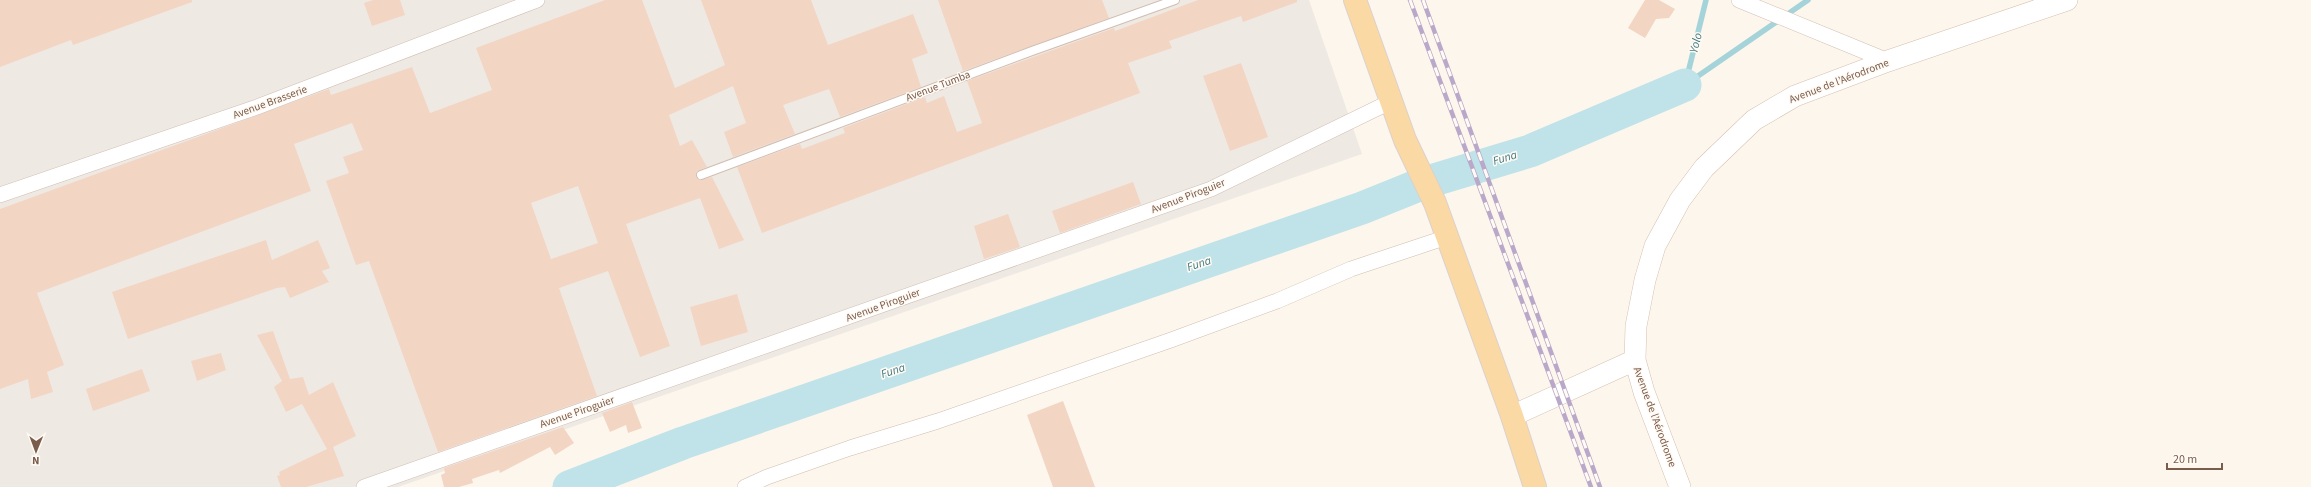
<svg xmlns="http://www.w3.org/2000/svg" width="2311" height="487" font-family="'Source Sans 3',sans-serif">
	<rect width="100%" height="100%" fill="#fdf6ec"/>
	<!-- industrial -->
	<path fill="#efe9e4" d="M0,0H1309L1362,154L398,487H0Z"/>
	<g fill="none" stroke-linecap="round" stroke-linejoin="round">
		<!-- stream -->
		<path stroke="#a5d3da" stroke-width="5.5" d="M1685,85L1808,0
			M1685,85L1706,0"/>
		<!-- river -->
		<path stroke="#bfe3e8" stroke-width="33" d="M569,487L683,443L1362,208L1424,183L1530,151L1685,85"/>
	</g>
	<!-- building -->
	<path fill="#f3d5c3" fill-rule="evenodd" d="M0,0H192V2L73,45L71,40L0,67Z
		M373,0H400L405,15L372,26L364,3Z
		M605,0H642L675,88L725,65L701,0H811L828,45L913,14L928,53L912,59L921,87L840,117L829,89L783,105L795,134L733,157L724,132L746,123L733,86L669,115L680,146L692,140L707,167L697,171L696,177L700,180L712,177L744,240L719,249L700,198L626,224L670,346L640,357L608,271L559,288L597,396L438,452L369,261L356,265L326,181L349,173L343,157L363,150L352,123L294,144L311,191L37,293L64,365L47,372L53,392L31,399L28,379L0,389V209L329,89L331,95L412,67L430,113L492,90L476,48ZM578,186L598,243L551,259L531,203Z
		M938,0H1102L1109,18L963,71Z
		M1198,0H1297V2L1243,22L1241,16L1169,41L1172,48L1128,63L1140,93L762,233L737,167L800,144L802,149L845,133L843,128L925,97L927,103L944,96L957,132L982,123L967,81L1114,28L1115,31Z
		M1645,0H1659L1675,9L1669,18L1656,19L1645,38L1628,28Z
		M1241,63L1268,137L1230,151L1203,76Z
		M1133,182L1141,204L1060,233L1052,211Z
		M1008,214L1020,247L984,259L974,226Z
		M266,240L272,260L318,240L330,268L322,271L329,282L290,298L285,287L277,288L128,339L112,292Z
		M737,294L748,332L701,346L690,307Z
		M273,331L290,379L303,377L309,395L333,382L356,436L333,447L344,476L306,487H281L277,476L280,475L279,472L327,449L302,404L286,412L274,387L282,381L257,335Z
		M221,353L226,370L197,381L191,361Z
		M142,369L150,391L93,411L86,389Z
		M1063,401L1095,487H1053L1027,415Z
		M632,402L642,428L628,433L626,425L610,432L602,413Z
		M563,427L574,443L555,455L550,447L500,473L499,470L472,479L473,483L459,487H444L441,475L445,473L444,468Z"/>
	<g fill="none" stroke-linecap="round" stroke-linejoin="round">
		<defs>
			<path id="lane" d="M701,175L1032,51L1175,0"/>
			<path id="street" d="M1739,0L1888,61
				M0,195L257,107L537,0
				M364,487L1211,189L1392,101
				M745,487L767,477L850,448L938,421L1171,340L1277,301L1351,269L1447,237"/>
			<path id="secondary" d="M1512,416L1635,360
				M1680,487L1644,392L1635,360L1636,326L1645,280L1655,246L1680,200L1704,168L1754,120L1795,96L1888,61L2067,0"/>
			<path id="primary" d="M1355,0L1405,140L1435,203L1512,416L1535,487"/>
		</defs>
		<!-- lane casing -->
		<use href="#lane" stroke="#d1beb0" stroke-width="10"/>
		<!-- street casing -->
		<use href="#street" stroke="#d1beb0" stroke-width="16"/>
		<!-- secondary casing -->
		<use href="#secondary" stroke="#d6c0b0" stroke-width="22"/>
		<!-- primary casing -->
		<use href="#primary" stroke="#dad1cd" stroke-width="24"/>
		<!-- lane -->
		<use href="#lane" stroke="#fff" stroke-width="8"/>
		<!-- street -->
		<use href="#street" stroke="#fff" stroke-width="15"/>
		<!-- secondary -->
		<use href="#secondary" stroke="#fff" stroke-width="21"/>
		<!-- primary -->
		<use href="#primary" stroke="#fbd9a5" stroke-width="22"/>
		<defs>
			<path id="rail" d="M1410,0L1591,487
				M1423,0L1600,487"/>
		</defs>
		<!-- rail casing -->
		<use href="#rail" stroke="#b9a8c9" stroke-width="4.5"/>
		<!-- rail -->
		<use href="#rail" stroke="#fffaf3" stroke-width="3" stroke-dasharray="9" stroke-linecap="butt"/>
	</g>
	<g text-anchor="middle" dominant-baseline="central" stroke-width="3" stroke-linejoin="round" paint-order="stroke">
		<!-- street labels -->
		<g font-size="11" fill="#7a5c4d" stroke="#fffaf3">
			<text transform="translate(1839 81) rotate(-21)">Avenue de l’Aérodrome</text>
			<text transform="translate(938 86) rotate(-21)">Avenue Tumba</text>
			<text transform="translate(270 102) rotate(-20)">Avenue Brasserie</text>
			<text transform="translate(1188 196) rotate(-21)">Avenue Piroguier</text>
			<text transform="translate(883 305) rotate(-20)">Avenue Piroguier</text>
			<text transform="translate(577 412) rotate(-19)">Avenue Piroguier</text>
			<text transform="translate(1655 417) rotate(70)">Avenue de l’Aérodrome</text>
		</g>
		<!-- water labels -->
		<g font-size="12" font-style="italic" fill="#437c86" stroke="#fffaf3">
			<text transform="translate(1696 43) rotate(-76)">Yolo</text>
			<text transform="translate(1505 158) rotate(-17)">Funa</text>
			<text transform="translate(1199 264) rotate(-19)">Funa</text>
			<text transform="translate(893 371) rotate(-19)">Funa</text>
		</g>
	</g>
	<!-- north arrow -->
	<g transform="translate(36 451) rotate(181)" stroke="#fffaf3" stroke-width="3" paint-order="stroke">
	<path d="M0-3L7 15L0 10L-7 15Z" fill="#7a5c4d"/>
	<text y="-6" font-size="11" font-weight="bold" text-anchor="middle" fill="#7a5c4d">N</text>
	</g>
	<!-- scale -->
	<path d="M2167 463v6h55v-6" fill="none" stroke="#7a5c4d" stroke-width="2"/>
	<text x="2173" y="463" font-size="12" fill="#7a5c4d" stroke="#fffaf3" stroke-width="3" paint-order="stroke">20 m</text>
</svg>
